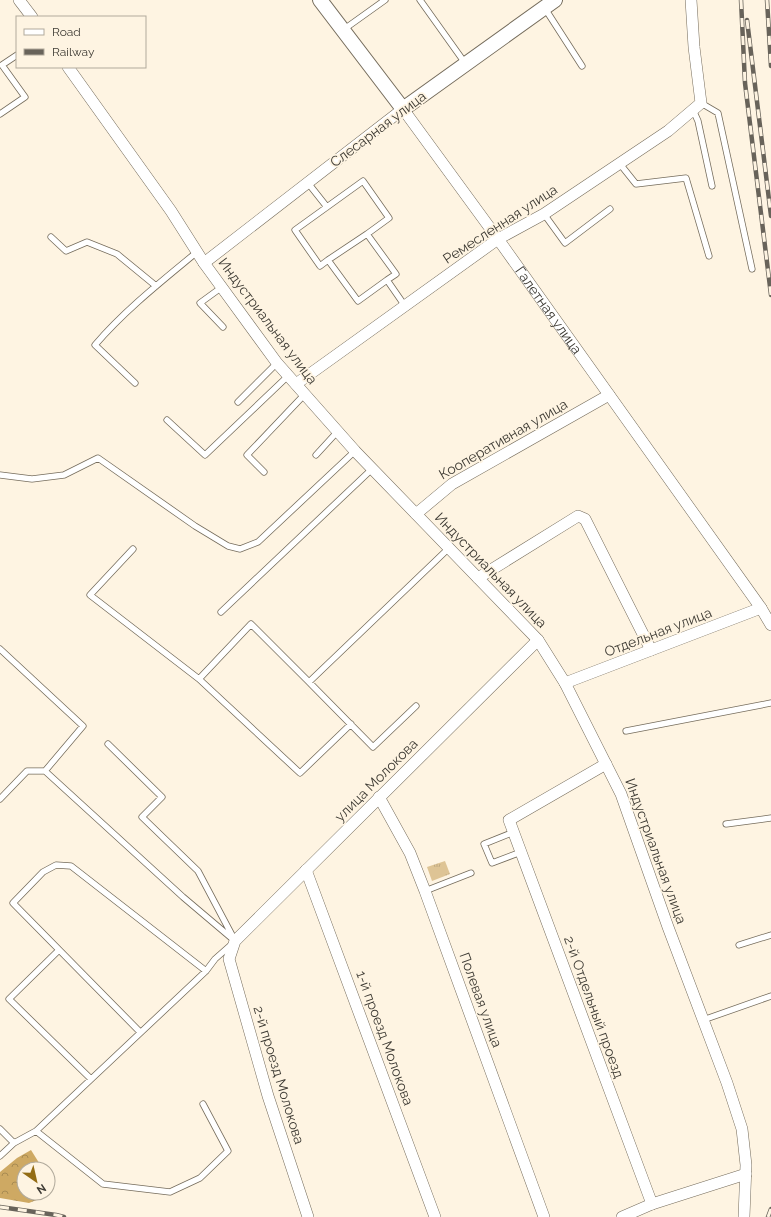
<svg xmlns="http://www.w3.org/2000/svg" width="771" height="1217" font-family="Raleway,sans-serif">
	<defs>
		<pattern id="forest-crowns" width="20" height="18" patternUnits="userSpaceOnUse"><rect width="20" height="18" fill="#cea963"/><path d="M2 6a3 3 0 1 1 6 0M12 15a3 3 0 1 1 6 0" fill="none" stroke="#a88b52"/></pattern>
		<pattern id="park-tufts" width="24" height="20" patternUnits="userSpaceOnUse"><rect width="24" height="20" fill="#dec495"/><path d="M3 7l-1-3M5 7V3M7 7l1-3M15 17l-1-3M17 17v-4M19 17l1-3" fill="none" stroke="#bfa981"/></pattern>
	</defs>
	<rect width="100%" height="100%" fill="#fef4e2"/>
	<!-- forest -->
	<path fill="url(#forest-crowns)" d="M31,1150L41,1166L39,1169H24V1193H45L49,1195L29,1203L0,1198V1172L17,1158Z"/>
	<!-- park -->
	<path fill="url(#park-tufts)" d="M445,861L450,874L432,881L427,867Z"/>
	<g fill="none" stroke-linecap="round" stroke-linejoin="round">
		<defs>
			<path id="service" d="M420,0L465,63
				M544,7L582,66
				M343,30L385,0
				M701,103L718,113L752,269
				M693,110L698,121L712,186
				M0,114L25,97L2,65L17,55
				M620,164L636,184L686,178L709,256
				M308,183L327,207
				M544,214L565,243L610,209
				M51,237L66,251L87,242L117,254L156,286
				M328,260L367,234
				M387,280L358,301L328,260L320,266L295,230L363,181L389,218L367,234L396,274L387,280L405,306
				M222,287L200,303L223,327
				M135,383L95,345C125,310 162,281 197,252
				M238,402L277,363
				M167,420L205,455L288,376
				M316,455L338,431
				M264,472L247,455L305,394
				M0,475L32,479L64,475L98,458L195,526L228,546L240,549L258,542L355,451
				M133,549L90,595L199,679
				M221,612L372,469
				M0,649L83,726L45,771
				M309,682L251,624L199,679L300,773L351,724
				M416,706L373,747L309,682L449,548
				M626,731L771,703
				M108,744L162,797L142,817L198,871L233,937
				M0,799L27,771H45L183,897L235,941
				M726,824L771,818
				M514,832L484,844L492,863L521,852
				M425,891L471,873
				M739,945L771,935
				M59,950L9,999L91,1079
				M703,1020L771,996
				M140,1032L13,903L43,872L56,865L71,866L206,971
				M0,1129L14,1143
				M36,1131L103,1184L170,1192L200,1178L228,1151L203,1104
				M0,1156L14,1143L36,1131L206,971L215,959L232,944"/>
			<g id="minor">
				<path d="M19,0L32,17"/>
				<path d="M68,67L171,211L204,263L277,363L355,451L538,640L565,683L621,794L668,927L727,1083L742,1129L746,1165L744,1217"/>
				<path id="s1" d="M204,263L403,109L498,239L761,608L771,625"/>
				<path d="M296,384L498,239L544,214L668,131L701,103L694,47L691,0"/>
				<path d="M416,514L452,484L609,395"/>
				<path d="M478,578L578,516L585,519L651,650"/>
				<path d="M565,683L761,608"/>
				<path d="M606,764L509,820L652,1204"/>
				<path d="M379,797L410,853L425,891L544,1217"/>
				<path d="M306,870L435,1217"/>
				<path d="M308,1217L268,1096L229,959L235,941L538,640"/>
				<path d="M622,1217L652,1204L746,1174"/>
			</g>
			<path id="tertiary" d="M320,0L403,109L555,0"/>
		</defs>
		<!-- service casing -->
		<use href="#service" stroke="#756c5c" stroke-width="7"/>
		<!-- minor casing -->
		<use href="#minor" stroke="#756c5c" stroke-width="12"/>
		<!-- tertiary casing -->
		<use href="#tertiary" stroke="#756c5c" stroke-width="16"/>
		<!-- service -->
		<use href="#service" stroke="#fff" stroke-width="5.5"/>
		<!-- minor -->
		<use href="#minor" stroke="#fff" stroke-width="11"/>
		<!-- tertiary -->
		<use href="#tertiary" stroke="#fff" stroke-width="14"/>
		<defs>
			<path id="rail" d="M741,0L745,83L771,295
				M767,0L771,66
				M747,20L771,216
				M0,1207L56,1215L64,1217
				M768,1217L771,1209"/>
		</defs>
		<!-- rail casing -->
		<use href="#rail" stroke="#68635a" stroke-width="4.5"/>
		<!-- rail -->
		<use href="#rail" stroke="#fef4e2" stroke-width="3" stroke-dasharray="9" stroke-linecap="butt"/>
	</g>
	<g text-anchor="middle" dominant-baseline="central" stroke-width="3.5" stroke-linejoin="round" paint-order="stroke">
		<!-- street labels -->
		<g font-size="14" fill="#3d3a33" stroke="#fef4e2">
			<text transform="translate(378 129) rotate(-37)">Слесарная улица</text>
			<text transform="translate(500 224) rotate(-33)">Ремесленная улица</text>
			<text stroke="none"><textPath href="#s1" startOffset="500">Галетная улица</textPath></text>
			<text transform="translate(268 321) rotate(53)">Индустриальная улица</text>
			<text transform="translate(503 439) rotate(-30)">Кооперативная улица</text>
			<text transform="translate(491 570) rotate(46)">Индустриальная улица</text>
			<text transform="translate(658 632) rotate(-21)">Отдельная улица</text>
			<text transform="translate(376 780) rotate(-45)">улица Молокова</text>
			<text transform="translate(656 851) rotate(70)">Индустриальная улица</text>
			<text transform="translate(481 1000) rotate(70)">Полевая улица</text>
			<text transform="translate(594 1007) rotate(70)">2-й Отдельный проезд</text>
			<text transform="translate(385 1038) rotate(70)">1-й проезд Молокова</text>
			<text transform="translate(279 1075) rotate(73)">2-й проезд Молокова</text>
		</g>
	</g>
	<!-- legend -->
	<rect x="16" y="16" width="130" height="52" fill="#fef4e2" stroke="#b1aa9c"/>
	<rect x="24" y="29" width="20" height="6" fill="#ffffff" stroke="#b1aa9c"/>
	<text x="52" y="36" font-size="12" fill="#3d3a33">Road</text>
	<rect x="24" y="49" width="20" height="6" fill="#68635a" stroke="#b1aa9c"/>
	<text x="52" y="56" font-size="12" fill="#3d3a33">Railway</text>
	<!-- north arrow -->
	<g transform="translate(36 1181) rotate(146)"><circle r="19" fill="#fef4e2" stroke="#b1aa9c"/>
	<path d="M0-3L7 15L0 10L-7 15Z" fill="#936c14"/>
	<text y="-6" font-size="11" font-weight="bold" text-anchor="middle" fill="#3d3a33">N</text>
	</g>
</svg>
